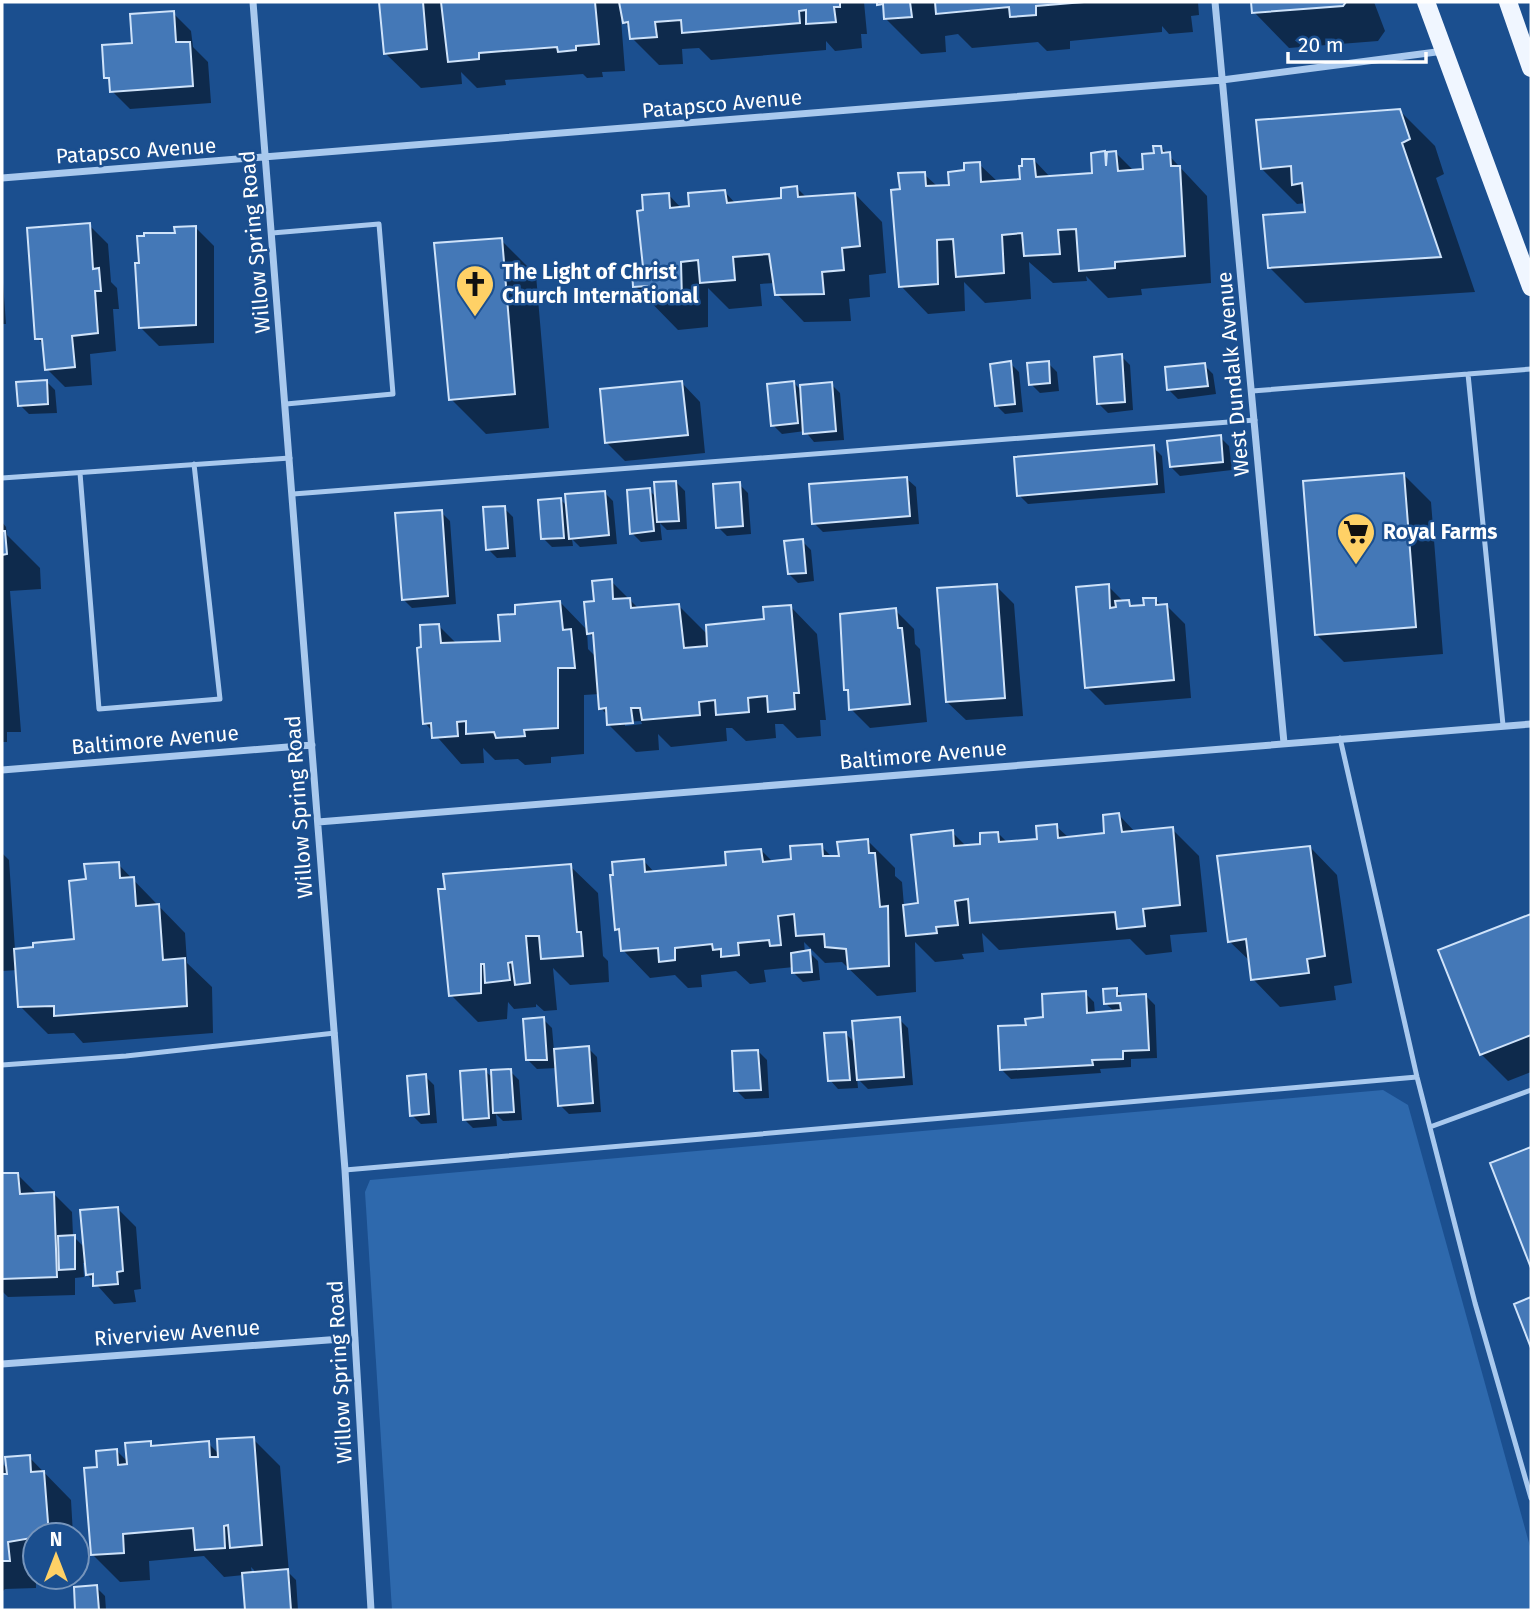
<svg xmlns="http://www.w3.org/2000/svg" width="1533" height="1612" font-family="'Fira Sans',sans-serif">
	<rect width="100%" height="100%" fill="#1b4f8f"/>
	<!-- green -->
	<path fill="#2e69ad" d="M1383,1090L1408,1105L1531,1550V1610H392L365,1192L370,1180Z"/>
	<!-- shadow -->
	<path fill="#0007" fill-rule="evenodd" d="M381,2H864L867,34H861L862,48L835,51L826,41V50L711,60L699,48L682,49L683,64L659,65L632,38L631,29L621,19L625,71L602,72L603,77L587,78L583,74L505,80L506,85L477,88L461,72L462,84L421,88L385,53Z
		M879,2H1198L1199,15L1191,16L1193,32L1169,34L1162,26V32L1070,41V49L1047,51L1038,42L972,48L958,34L945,36L946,52L921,54L886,19L885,10Z
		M1253,2H1374L1385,31L1378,41L1289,48L1254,12Z
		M173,13L191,31L193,47L208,62L211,103L130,109L112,91L111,82L106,77L133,45Z
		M1399,110L1435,146L1444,174L1436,178L1475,292L1305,303L1269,267L1307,213L1306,203L1297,204L1262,169Z
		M1161,147L1207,196L1211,283L1141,289L1142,295L1108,298L1086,276L1087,281L1053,283L1029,262L1031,299L985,303L964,282L965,311L928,314L901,286L902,191L924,174L938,187L951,186L979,164L998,182L1022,180L1034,160L1051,178L1094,175L1104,153L1109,157L1116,153L1134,171L1145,170Z
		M797,188L807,198L855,194L882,222L886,273L869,275L870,297L849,299L851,321L804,322L777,294L775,283L760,284L762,306L729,309L708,288V327L678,330L635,286L645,269V212L668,194L682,209L725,192L736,204L783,200Z
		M89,225L108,244L111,282L117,288L119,309H113L116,351L90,354L92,385L65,387L47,369L45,346L37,338Z
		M196,228L214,246V343L159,346L140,327L177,235Z
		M501,240L536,275L549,428L486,434L451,399Z
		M2,269L6,324H2Z
		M1121,356L1130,365L1133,410L1108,413L1099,404Z
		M1010,363L1019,372L1023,412L1005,414L996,405Z
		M1048,363L1057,372L1059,391L1040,393L1031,384Z
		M1204,365L1213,374L1216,394L1178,399L1169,390Z
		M46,381L55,390L57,413L29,414L20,405Z
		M682,383L700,402L705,453L625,461L606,442Z
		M794,383L802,391L831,384L840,393L844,440L814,442L805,431L782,434L773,425Z
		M1220,437L1229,446L1232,470L1180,476L1171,467Z
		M1153,447L1162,456L1165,493L1028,504L1019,495Z
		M1404,475L1431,502L1443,654L1344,662L1317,635Z
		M907,479L916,487L919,524L823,532L814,523Z
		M676,482L685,491L687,529L667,530L660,523L662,540L641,542L632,533L649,490L657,498Z
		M739,484L748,493L751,534L727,536L718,527Z
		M604,492L613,501L617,544L580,547L572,539L573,546L552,547L543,538L561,500L568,507Z
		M504,508L513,517L516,557L497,558L488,549Z
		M441,512L450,521L456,604L412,608L403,599Z
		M2,522L6,527L7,535L40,568L41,589L10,591L21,732H7V742H2Z
		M802,541L811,550L814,581L798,583L789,574Z
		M611,581L639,609L679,606L708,635L766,621L790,606L817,634L826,720H820L821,736L797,738L783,724H775L776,738L746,741L732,728H726L727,741L671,747L658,734L659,750L636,752L609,725L608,716L601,708L600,694L584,695V754L551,757V763L525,765L518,759L495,760L483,748L484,763L461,764L425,723L423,648L439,626L457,644L502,642L517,615L560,602L589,632L596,603ZM587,631L595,639L596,657L588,649ZM641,721L642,724L625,726V722Z
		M996,586L1014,604L1023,716L966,720L947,702Z
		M1108,586L1124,602H1129L1135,608L1146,607L1155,599L1162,606H1167L1185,624L1191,698L1105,705L1087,687Z
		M895,610L914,629L915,644L920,649L927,722L870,728L851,709L850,693L846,689Z
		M1119,815L1136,833L1172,829L1199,856L1207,932L1170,935L1172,952L1146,955L1130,939L999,950L982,933L984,952L962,954L964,959L935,962L915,942L916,992L877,996L842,962L825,963L804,942L805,953L809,952L818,961L820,980L803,982L794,973V967L764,970L766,982L750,984L736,971L701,975L702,987L688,988L675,975L650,978L623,950L622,935L616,929L643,860L655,873L728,866L761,850L773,862L793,860L821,846L833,858L840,857L867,840L895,868V876L902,882L904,906L920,905L952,832L967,847L982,846L998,833L1008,843L1039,840L1056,826L1069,838L1106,835Z
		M1310,847L1337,875L1352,983L1334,986L1336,1000L1280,1007L1253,979L1251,962L1229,941Z
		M2,853L9,860L15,950L76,941L87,881L118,864L185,933L187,963L212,987L213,1033L83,1043L74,1033L48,1034L20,1006L18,970L2,971Z
		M570,866L598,893L603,956L608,961L609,982L570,985L553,968L557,1010L544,1011L536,1004V1007L514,1009L508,1002L507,1019L478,1022L451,995Z
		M1531,915V1072L1508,1081L1481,1054L1440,951Z
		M1116,990L1124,997L1146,996L1155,1005L1157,1058L1131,1059V1067L1100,1069L1101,1073L1011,1079L1002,1070L1028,1027L1085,993L1094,1002L1095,1014L1115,1012L1105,1003Z
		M543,1019L552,1028L554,1051L588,1048L597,1057L601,1112L569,1114L560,1105L557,1068L537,1069L528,1060Z
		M899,1019L908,1028L913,1085L868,1089L857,1078L858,1088L838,1089L830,1080L846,1034L856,1044Z
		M758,1051L767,1060L769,1098L745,1099L736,1090Z
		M485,1071L493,1078L510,1071L519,1080L522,1120L503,1121L496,1114L497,1126L473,1128L464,1119Z
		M425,1076L434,1085L437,1123L421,1124L412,1115Z
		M1531,1149V1263L1493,1164Z
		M2,1175H18L36,1193L54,1194L72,1212L73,1236L85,1248L117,1208L136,1227L141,1289L134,1290L136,1302L114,1304L87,1274L86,1262L83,1263L84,1277L75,1278V1295L8,1297L2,1291Z
		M253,1439L280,1466L289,1573L296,1580L298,1610H247L244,1575L224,1577L204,1556L149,1561L150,1580L120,1582L93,1555L99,1469L117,1451L129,1463L150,1443L154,1448L208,1443L220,1455ZM251,1567L258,1574H252Z
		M29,1457L71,1500L73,1535H35L36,1588L5,1589L2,1592V1463L8,1470Z
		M96,1587L105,1596L106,1610H77L75,1589Z"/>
	<!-- building -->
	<path fill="#4478b7" stroke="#cfe3fa" stroke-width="2" d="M379,2H423L427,49L384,54Z
		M441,2H595L599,44L576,46V50L558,52L557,47L479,53V59L448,62Z
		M619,2H840V7H834L836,22L806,24V10L799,11L800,23L682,33L681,20L655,22L657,37L630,39L628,22L623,23Z
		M877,2H910L912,17L884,19L883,4L877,5Z
		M935,2H1084L1036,6V15L1010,17L1009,7L936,14Z
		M1251,2H1346L1343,6L1252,13Z
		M174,11L176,42H190L193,86L110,92L109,78H104L102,45L132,43L130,14Z
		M1400,109L1410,139L1402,143L1441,257L1268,268L1263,215L1305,212L1302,183L1292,185L1291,166L1261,169L1256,120Z
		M1153,146H1161L1162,153L1170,152L1171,166H1180L1185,256L1115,262V268L1079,271L1076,229L1058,230L1060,254L1024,256L1022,233L1002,235L1004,273L956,277L953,239L937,240L938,284L899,287L891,190L900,189L898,173L925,172L926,186L949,185L948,172L964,170V163L980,162L981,182L1020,179L1019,166H1022V159H1034L1036,177L1092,173L1091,153L1105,151L1106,166L1107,152L1116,151L1118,171L1143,169L1142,154L1154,153Z
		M797,186L798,197L855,193L860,246L842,248L844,270L822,272L824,294L775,295L769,254L733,257L735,280L700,283L698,260L681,262L682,300L649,303L647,286L633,287L632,268L643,267L637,211L643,210L642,195L669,193L670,208L689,206L688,193L725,190L727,203L781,198V188Z
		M90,223L93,269L99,268L101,291H95L98,333L72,336L75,367L45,370L42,339H35L27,228Z
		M196,226V325L139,328L135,263H139L137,236H144V233H175L174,227Z
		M502,238L515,394L449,400L434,243Z
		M1122,354L1125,402L1097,404L1094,357Z
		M1011,361L1015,404L995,406L990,364Z
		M1049,361L1050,383L1029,385L1027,363Z
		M1205,363L1208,386L1167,390L1165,367Z
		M47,380L48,404L18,406L16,382Z
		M682,381L688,435L605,443L600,389Z
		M794,381L798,423L771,426L767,384Z
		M832,382L836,431L803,434L800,385Z
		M1221,435L1223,462L1170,467L1167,441Z
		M1154,445L1157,484L1017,496L1014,457Z
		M1404,473L1416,627L1315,635L1303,481Z
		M907,477L910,516L812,524L809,484Z
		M676,481L679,521L657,522L654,482Z
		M740,482L743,526L716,528L713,484Z
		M650,488L654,531L630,534L627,490Z
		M605,491L609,535L569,539L565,494Z
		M561,498L564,538L541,539L538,500Z
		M505,506L508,548L486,550L483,507Z
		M442,510L448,596L402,600L395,513Z
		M2,531H5L7,554L2,555Z
		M803,539L806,573L788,574L784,541Z
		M612,579L613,599L630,598L631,608L679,604L684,648L707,646L706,625L764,619L763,607L791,605L799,693H794L795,709L768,712L767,696L748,698L749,712L716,715L715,700L699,702L700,715L642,720L640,708H631L633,723L607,725L606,708L599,709L593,633L587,634L584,602L594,601L592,581Z
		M997,584L1005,698L946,702L937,588Z
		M1109,584L1110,608L1116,607L1115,601L1129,600L1130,606L1144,605L1143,598H1156V605L1167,604L1174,680L1085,688L1076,587Z
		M560,601L563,630L571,629L575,668H558V728L524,730L525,736L496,738L494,732L466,734V721L457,722L458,736L432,738L431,723L423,724L417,648L421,647L420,625L439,624L441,643L500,641L498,615L515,614V605Z
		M896,608L898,628H902L910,704L849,710L848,690H844L840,614Z
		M1119,813L1122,832L1173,827L1180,905L1143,909L1145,926L1117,929L1115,912L970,923L968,899L955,901L958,925L936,927L937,933L906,936L903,905L918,903L911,835L953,830L954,846L980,844V833L998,832L999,842L1037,839L1036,826L1057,824L1058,838L1104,833L1103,815Z
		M868,839L869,853H875L880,907L888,906L889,966L848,969L846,949L825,947L824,934L796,936L794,914L778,916L781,945L770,946L769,940L738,943L739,955L721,957V949L713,950L712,944L675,948V960L659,962L658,948L621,951L619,929L615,930L610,875H613L612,862L644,859L645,872L726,865L725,852L761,849L763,862L791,859L790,846L822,844L823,856H839L837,842Z
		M1310,846L1325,956L1307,959L1309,973L1251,980L1246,939L1228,942L1217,856Z
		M119,862L120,878L134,877L136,906L159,904L163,960L185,958L187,1006L54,1016V1006L18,1007L14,949L33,947V943L74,939L69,881L86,879L84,864Z
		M571,864L577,932H581L583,956L541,959L539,936H526L530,983L515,985L512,962L508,963L510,980L485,983L484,964H481V993L449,996L438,889H445L443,874Z
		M1531,914V1035L1480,1055L1438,950Z
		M810,950L812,972L792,973L791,953Z
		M1117,988V996L1146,994L1149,1050L1123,1051V1059L1092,1060L1093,1065L1000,1070L998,1026L1026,1025L1025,1019L1043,1017L1042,994L1086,991L1087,1013L1121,1010L1120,1003L1104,1004L1103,989Z
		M544,1017L547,1060H526L523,1019Z
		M900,1017L904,1077L857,1080L852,1021Z
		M846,1032L850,1080L828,1081L824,1033Z
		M589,1046L593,1103L558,1106L554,1049Z
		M758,1050L761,1090L734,1091L732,1051Z
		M486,1069L489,1118L463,1120L460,1071Z
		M511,1069L514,1112L493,1113L491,1070Z
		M426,1074L429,1114L410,1116L407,1076Z
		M1531,1147V1268L1490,1163Z
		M2,1173H18L20,1194L54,1192L57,1277L2,1279Z
		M118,1207L123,1271L117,1272L118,1284L93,1286V1274L86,1275L80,1210Z
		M75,1235V1269L59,1270L58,1236Z
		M1531,1297V1348L1514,1304Z
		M254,1437L262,1545L230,1548L228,1525L224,1526L225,1548L195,1550L193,1528L123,1534L124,1553L91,1555L84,1468L97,1467L96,1451L117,1449L118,1465L127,1464L125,1443L151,1441V1446L209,1441L210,1457H218L217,1439Z
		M30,1455L31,1472L44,1471L49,1535L8,1542L10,1561H2V1474H7L5,1457Z
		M288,1569L291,1610H245L242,1573Z
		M97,1585L99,1610H75L74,1587Z"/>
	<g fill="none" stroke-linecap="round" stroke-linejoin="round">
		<!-- service -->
		<path stroke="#a9c9ee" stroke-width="5" d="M272,233L379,224L393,394L286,404
			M1252,391L1468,374
			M80,473L99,709L220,699L194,464
			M2,478L290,458
			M293,494L1255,420
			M1503,725L1468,374L1531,369
			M1340,738L1417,1077L1475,1303L1531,1498
			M2,1065L126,1056L335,1033
			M1430,1127L1531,1090
			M345,1170L1417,1077"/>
		<!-- minor -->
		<path stroke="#a9c9ee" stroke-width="7" d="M253,2L345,1170L371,1610
			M1215,2L1284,743
			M2,178L1222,80L1444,51
			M2,770L312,745
			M318,822L1531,724
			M2,1364L355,1338"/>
		<!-- primary -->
		<path stroke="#f0f6ff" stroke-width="18" d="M1426,2L1531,287
			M1508,2L1531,68"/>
	</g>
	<!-- icons -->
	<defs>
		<symbol id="church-pin" viewBox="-11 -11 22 30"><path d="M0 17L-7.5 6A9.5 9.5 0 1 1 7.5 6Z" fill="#ffd166" stroke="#1b4f8f"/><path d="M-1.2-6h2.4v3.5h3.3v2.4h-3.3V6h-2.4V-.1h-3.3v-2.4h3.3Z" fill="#111"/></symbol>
		<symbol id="supermarket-pin" viewBox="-11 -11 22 30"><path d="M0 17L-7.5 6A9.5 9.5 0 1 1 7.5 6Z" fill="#ffd166" stroke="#1b4f8f"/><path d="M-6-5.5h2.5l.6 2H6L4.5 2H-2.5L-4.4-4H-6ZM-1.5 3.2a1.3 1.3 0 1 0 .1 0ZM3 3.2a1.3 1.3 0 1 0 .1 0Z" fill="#111"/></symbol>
	</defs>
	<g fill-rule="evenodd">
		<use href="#church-pin" x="453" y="262" width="44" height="60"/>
		<use href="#supermarket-pin" x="1334" y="510" width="44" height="60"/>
	</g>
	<g text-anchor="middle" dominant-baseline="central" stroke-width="5" stroke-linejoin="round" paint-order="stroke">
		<!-- street labels -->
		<g font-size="21" fill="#fff" stroke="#1b4f8f">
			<text transform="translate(722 104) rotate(-5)">Patapsco Avenue</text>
			<text transform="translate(136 151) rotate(-4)">Patapsco Avenue</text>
			<text transform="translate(255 242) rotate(-95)">Willow Spring Road</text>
			<text transform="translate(1233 374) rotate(-95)">West Dundalk Avenue</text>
			<text transform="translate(155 740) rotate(-5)">Baltimore Avenue</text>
			<text transform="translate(923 755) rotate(-5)">Baltimore Avenue</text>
			<text transform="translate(299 807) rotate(-94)">Willow Spring Road</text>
			<text transform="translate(177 1333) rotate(-4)">Riverview Avenue</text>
			<text transform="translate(340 1372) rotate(-93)">Willow Spring Road</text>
		</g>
		<!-- poi labels -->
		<g font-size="21" font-weight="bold" fill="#fff" stroke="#1b4f8f" text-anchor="start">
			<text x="502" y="272">The Light of Christ<tspan x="502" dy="24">Church International</tspan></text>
			<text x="1383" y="532">Royal Farms</text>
		</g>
	</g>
	<!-- border -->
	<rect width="1533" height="1612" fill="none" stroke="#ffffff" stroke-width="7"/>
	<!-- north arrow -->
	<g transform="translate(56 1556)"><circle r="33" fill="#1b4f8f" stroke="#7695bc" stroke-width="2"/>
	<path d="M0-5L12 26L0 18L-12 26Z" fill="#ffd166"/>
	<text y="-10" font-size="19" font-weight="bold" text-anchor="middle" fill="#ffffff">N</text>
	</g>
	<!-- scale -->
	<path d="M1288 52v10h138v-10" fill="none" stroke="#ffffff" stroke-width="3.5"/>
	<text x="1298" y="52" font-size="21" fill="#ffffff" stroke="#1b4f8f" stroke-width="5" paint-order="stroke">20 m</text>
</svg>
